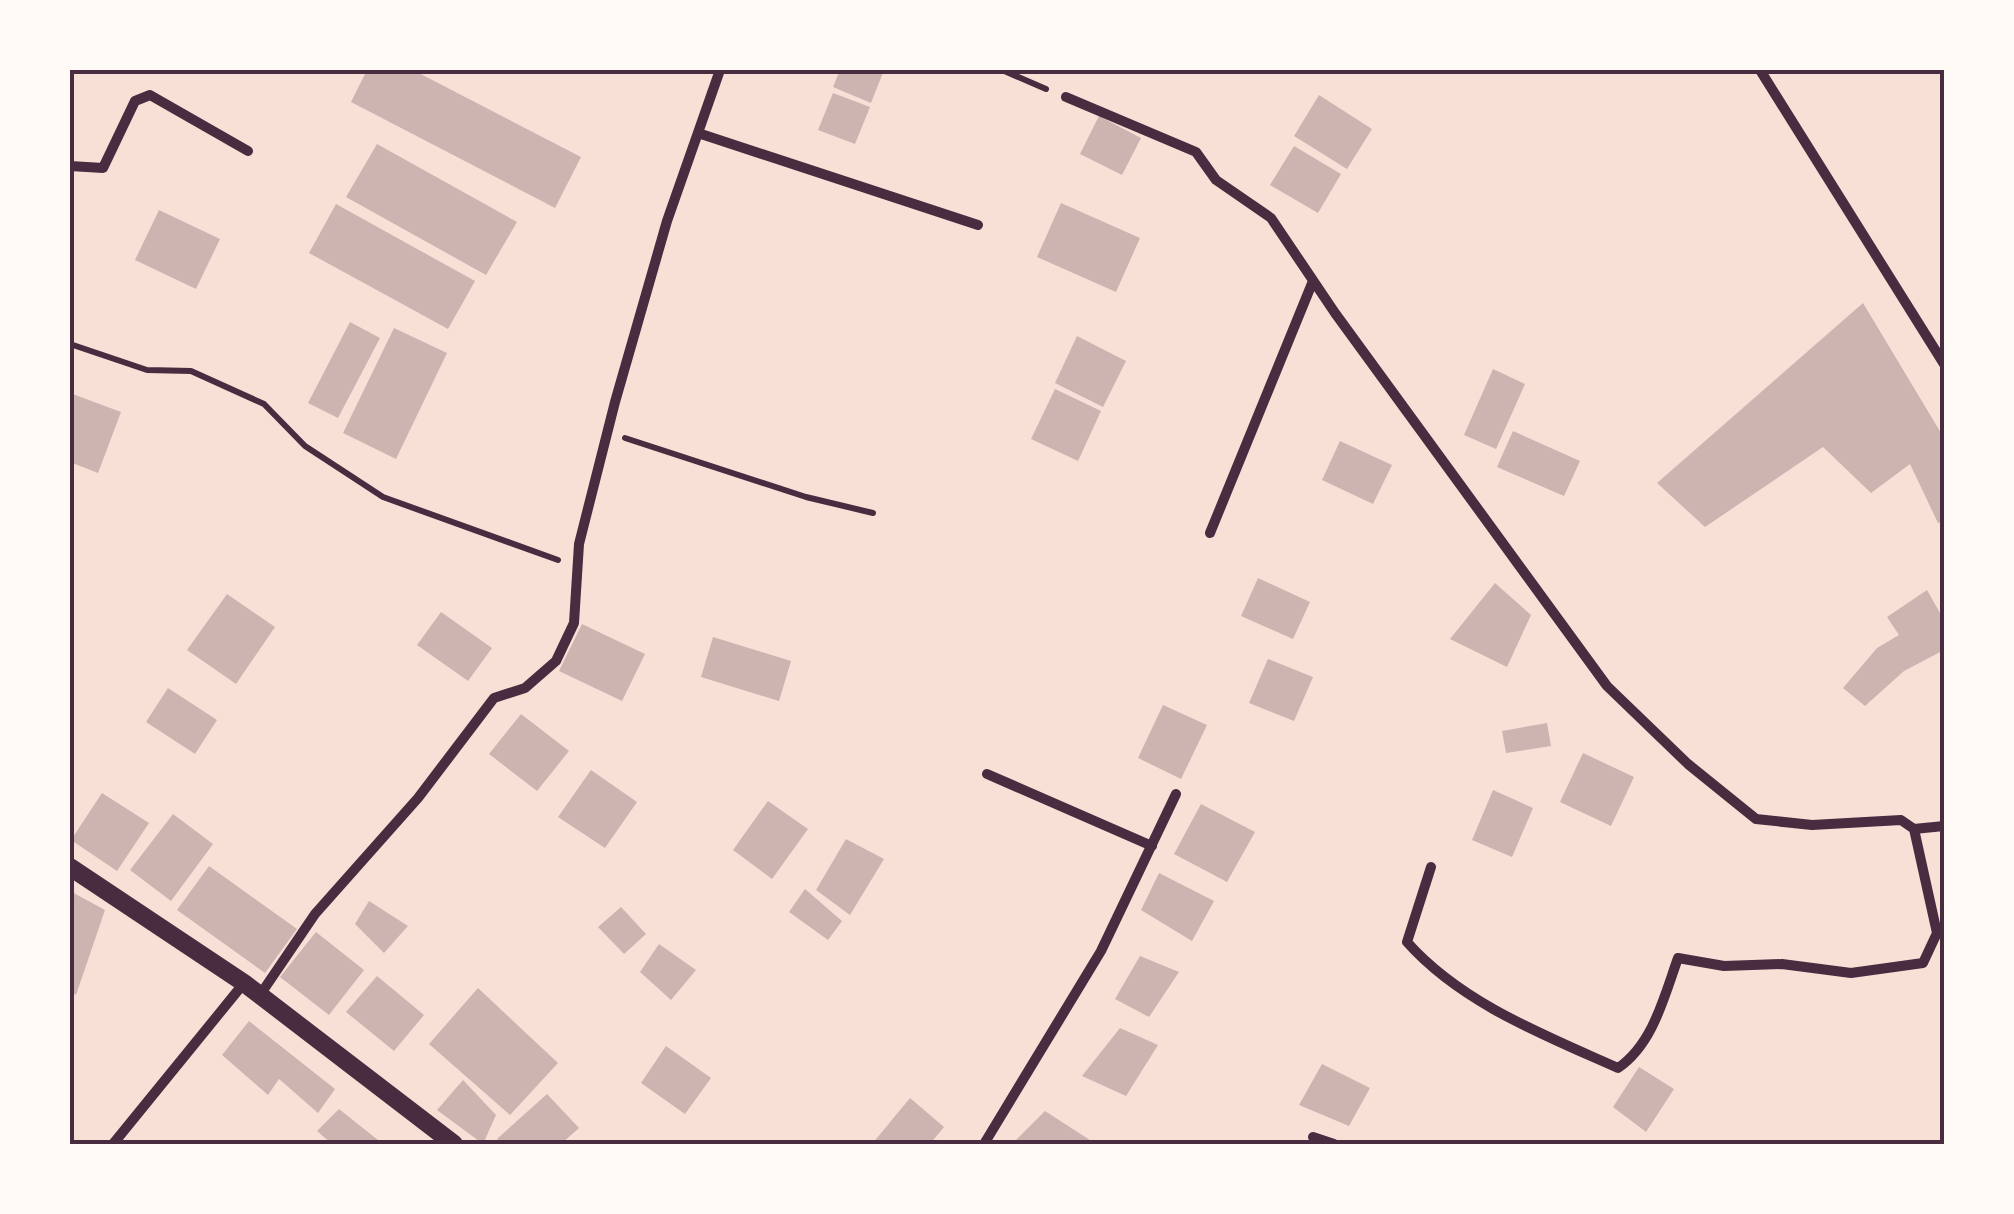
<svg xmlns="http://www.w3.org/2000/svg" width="2014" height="1214" font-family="Figtree,sans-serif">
	<rect width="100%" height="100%" fill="#f7e1d7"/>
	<!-- building -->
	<path fill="#ccb4b1" d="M367,70H413L581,157L555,208L351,102Z
		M840,70H884L871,103L833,87Z
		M833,93L870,107L855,144L818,130Z
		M1319,95L1372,129L1347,169L1294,136Z
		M1099,116L1141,138L1122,175L1080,154Z
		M377,144L517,222L486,275L346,197Z
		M1294,146L1341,174L1318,213L1270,185Z
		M1061,203L1140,238L1116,292L1037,257Z
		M336,204L475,281L448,329L309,253Z
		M159,210L220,239L196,289L135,260Z
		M1863,303L1944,438V521L1938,523L1910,464L1871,493L1823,447L1705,527L1657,483Z
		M350,322L380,338L338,418L308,403Z
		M394,328L447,353L396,459L343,433Z
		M1077,336L1126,361L1103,407L1055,383Z
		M1493,369L1525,384L1496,449L1464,435Z
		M1055,389L1101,411L1078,461L1031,439Z
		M70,393L121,412L98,473L70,462Z
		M1513,431L1580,461L1564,496L1497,467Z
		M1340,441L1392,465L1373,504L1322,480Z
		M1258,578L1310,602L1293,639L1241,616Z
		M1495,583L1531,615L1507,667L1450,639Z
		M1927,590L1944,620V650L1904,671L1865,706L1843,688L1877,648L1899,635L1887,617Z
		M227,594L275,627L236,684L187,650Z
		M441,612L492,648L468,681L417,645Z
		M582,624L645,654L622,701L559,671Z
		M713,637L791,661L779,701L701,677Z
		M1268,659L1313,677L1294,721L1249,703Z
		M168,688L217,720L195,754L146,722Z
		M1163,705L1207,725L1181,779L1138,758Z
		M521,714L569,751L537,791L489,754Z
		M1547,723L1551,746L1506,753L1502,731Z
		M1583,753L1634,777L1611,826L1560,802Z
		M591,770L637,802L605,848L558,817Z
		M1493,790L1533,808L1512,857L1472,840Z
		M102,793L149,823L117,871L71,840Z
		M768,801L808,829L772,879L733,850Z
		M1201,804L1255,832L1227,882L1174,854Z
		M173,814L213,844L171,901L130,870Z
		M846,839L884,859L850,915L816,890Z
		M209,866L297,929L265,973L177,910Z
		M1159,873L1214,901L1192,941L1141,910Z
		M805,889L842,921L828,940L789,912Z
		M70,891L105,910L76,995L70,991Z
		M369,901L408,926L384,953L355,924Z
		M621,907L646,934L624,954L598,927Z
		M316,932L364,970L329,1015L280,977Z
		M659,944L696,970L671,1000L640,972Z
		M1140,956L1179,972L1149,1017L1115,999Z
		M377,976L424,1015L394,1051L346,1012Z
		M478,988L558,1063L510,1115L429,1044Z
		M249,1021L335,1089L318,1113L279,1079L268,1095L222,1055Z
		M1120,1028L1158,1045L1126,1096L1082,1076Z
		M666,1046L711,1078L685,1114L641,1083Z
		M1322,1064L1370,1088L1349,1126L1299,1105Z
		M1639,1067L1674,1089L1646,1132L1613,1107Z
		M463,1080L496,1115L483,1144L437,1110Z
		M547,1094L579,1128L561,1144H502L497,1139Z
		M910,1098L944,1127L930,1144H872Z
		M339,1109L383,1144H332L317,1131Z
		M1045,1111L1096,1144H1012Z"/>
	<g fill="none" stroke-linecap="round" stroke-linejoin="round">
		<!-- path -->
		<path stroke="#4a2c40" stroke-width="6" d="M1002,70L1046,89
			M70,344L147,370L191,371L264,404L305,446L383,497L558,560
			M625,438L806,497L873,513"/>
		<!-- minor -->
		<path stroke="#4a2c40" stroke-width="10" d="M1760,70L1944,364
			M1066,97L1196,152L1216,180L1271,218L1335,313L1607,686L1688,764L1756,819L1812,825L1901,820L1914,829
			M698,133L978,225
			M70,166L103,168L135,101L150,95L248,151
			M1210,533L1313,281
			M987,774L1152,846
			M1431,867L1407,942C1461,1003 1544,1035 1618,1068C1653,1044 1664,997 1678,958L1724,966L1782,964L1851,973L1923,963L1937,933L1914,829L1944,826
			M260,995L315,914L418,798L494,698L525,688L556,661L574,623L579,544L615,402L667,221L720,70
			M1313,1137L1334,1144
			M113,1144L244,983
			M984,1144L1101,951L1176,794"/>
		<!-- tertiary -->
		<path stroke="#4a2c40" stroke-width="18" d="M70,867L244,983L454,1144"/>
	</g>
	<!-- border -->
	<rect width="2014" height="1214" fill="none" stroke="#fffaf5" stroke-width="145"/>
	<rect x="72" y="72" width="1870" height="1070" fill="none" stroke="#4a2c40" stroke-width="4"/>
</svg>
